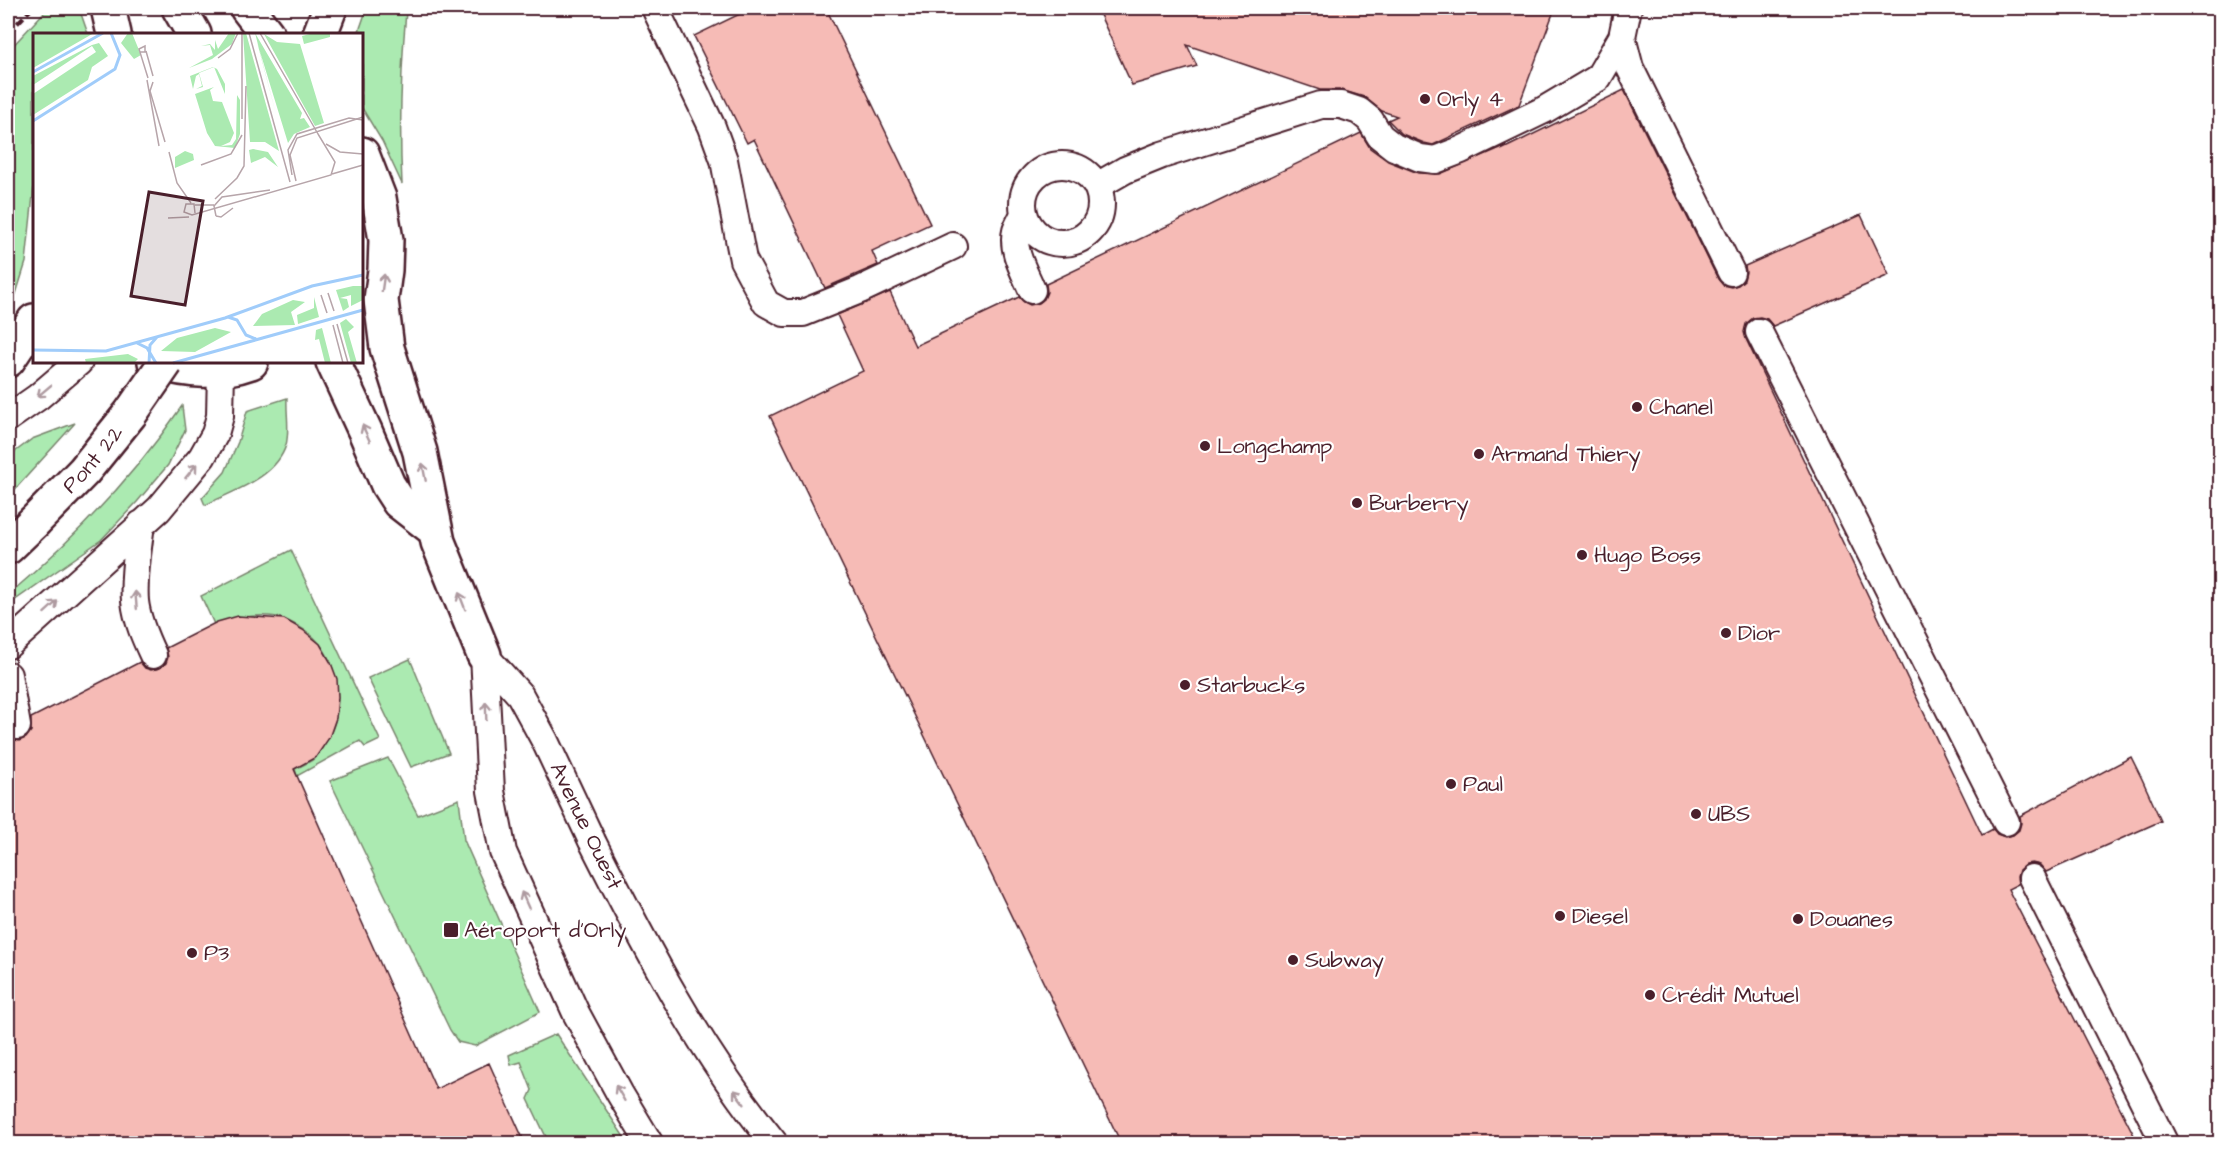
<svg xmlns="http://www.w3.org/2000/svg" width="2228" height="1151" font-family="'Architects Daughter',sans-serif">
	<rect width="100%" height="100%" fill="#fff"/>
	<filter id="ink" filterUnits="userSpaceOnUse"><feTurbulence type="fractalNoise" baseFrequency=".0167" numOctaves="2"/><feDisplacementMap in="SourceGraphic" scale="12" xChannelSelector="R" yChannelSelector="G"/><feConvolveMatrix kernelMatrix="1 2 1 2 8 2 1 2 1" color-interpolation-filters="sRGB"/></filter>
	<g filter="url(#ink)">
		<!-- green -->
		<path fill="#abeab1" stroke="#7a846e" stroke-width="1.5" d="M48,8H79L88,34H34V186L26,262L16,294L8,311V51Z
			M367,8H393L406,11C401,69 399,126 402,184L382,141L362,108V34H358Z
			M287,398C286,414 290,429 286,445C276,478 233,491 205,505L202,498L225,472L238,442L247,411Z
			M182,406L185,430L168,465L137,502L101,540L8,605V595C73,540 134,476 182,406Z
			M75,423L8,497V457L32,439Z
			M291,550L380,740L365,747L360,741L297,776L295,769C301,766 309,763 315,758C319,755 322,748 325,743C345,714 340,671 320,644C312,634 297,625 286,620C265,611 235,618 214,624L201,596Z
			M410,659L449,753L411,767L368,678Z
			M388,758L418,815L459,799L464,840L540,1012L475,1046L458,1042L450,1030L330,781Z
			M556,1034L628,1143H549L528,1099L532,1090L521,1062L511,1065L509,1055Z"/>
		<!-- building -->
		<path fill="#f6bbb6" stroke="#4a1f2b" stroke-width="1.5" d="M752,8H826L930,224L872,251L878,265L825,288L754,139L747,143L694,36Z
			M1096,8H1555L1519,105L1433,145L1424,143L1402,134L1388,120L1397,116L1382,111L1364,97L1341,90H1320L1187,45L1197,66L1132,85L1100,15L1096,14Z
			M1624,90L1718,279L1723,285L1731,287L1738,285L1744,280L1746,272L1745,266L1861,215L1889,275L1773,326L1767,319L1760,317L1753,318L1746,324L1744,332L1746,339L1982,835L1993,829L1997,834L2005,837L2013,835L2019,830L2021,823L2020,816L2131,757L2142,779L2161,821L2046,872L2040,865L2032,863L2026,864L2019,870L2017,877L2018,884L2008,889L2138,1143H1121L770,416L863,371L837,315L890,292L915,346L1019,297L1024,302L1030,305L1039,303L1044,299L1047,292L1046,284L1361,133L1370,148L1388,161L1418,173L1440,174L1505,146L1503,149Z
			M238,616L284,619L303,630L320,644L331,663L337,679L338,697L336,718L329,738L316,757L294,769L436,1089L489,1063L525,1143H8V737L19,741L26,738L31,731V718L140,662L145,668L151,670L160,668L166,663L168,657L166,648L217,622Z"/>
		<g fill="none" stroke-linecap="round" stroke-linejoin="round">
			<defs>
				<path id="lane" d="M655,8L712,127L724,160L743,260L766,303L784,313H803L860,290L953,246
					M1628,8L1622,37L1630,68L1731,272
					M1023 204a39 39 0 1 1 78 0a39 39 0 1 1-78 0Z
					M1097,186L1125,170L1162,155L1321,105H1341L1359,111L1370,120L1380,136L1394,147L1420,158L1435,160L1461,150L1544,110L1598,78L1622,37
					M1024,213C1022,219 1018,225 1016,231C1011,250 1025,273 1032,290
					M1759,332L2006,822
					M8,418L38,397L79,362
					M141,524C138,549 133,576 135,601C137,620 145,638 153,655
					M8,645L159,509L202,457L215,434L220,416L221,370
					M484,655L491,791L503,852L576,1013L620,1094L650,1144
					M484,655L520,695L545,741L592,841
					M8,675L17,726
					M2032,878L2165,1144"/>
				<path id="street" d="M320,34L330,8
					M8,547L34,522"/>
				<path id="secondary" d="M108,8L114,34
					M8,360L34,321"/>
				<path id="primary" d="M179,8L194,34
					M247,8L267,34
					M362,154L379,198L386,240L385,270L381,300L387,348L420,452L438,542L484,655
					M155,362C189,372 217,374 251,362
					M333,362L365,431L388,485L399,502L435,530"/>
			</defs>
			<!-- lane casing -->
			<use href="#lane" stroke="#4a1f2b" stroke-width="30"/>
			<!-- street casing -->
			<use href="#street" stroke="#4a1f2b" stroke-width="38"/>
			<!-- secondary casing -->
			<use href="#secondary" stroke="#4a1f2b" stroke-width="38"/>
			<!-- primary casing -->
			<use href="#primary" stroke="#4a1f2b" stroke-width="38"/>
			<!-- lane -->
			<use href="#lane" stroke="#fff" stroke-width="26"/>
			<!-- street -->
			<use href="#street" stroke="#fff" stroke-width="33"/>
			<!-- secondary -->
			<use href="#secondary" stroke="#fff" stroke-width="33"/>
			<!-- primary -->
			<use href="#primary" stroke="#fff" stroke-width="33"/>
			<!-- rail -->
			<path stroke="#4a1f2b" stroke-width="4.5" stroke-dasharray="9 4.5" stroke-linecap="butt" d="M8,33L32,8"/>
			<defs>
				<path id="lane-bridge" d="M592,841C645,946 700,1052 775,1144"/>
				<g id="street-bridge">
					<path id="s1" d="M34,522L84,471L130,414L166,362"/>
				</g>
			</defs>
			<!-- lane-bridge casing -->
			<use href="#lane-bridge" stroke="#4a1f2b" stroke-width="30" stroke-linecap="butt"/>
			<!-- street-bridge casing -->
			<use href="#street-bridge" stroke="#4a1f2b" stroke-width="38" stroke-linecap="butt"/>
			<!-- lane-bridge -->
			<use href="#lane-bridge" stroke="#fff" stroke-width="26"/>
			<!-- street-bridge -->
			<use href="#street-bridge" stroke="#fff" stroke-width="33"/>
		</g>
		<!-- one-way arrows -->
		<defs><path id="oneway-shaft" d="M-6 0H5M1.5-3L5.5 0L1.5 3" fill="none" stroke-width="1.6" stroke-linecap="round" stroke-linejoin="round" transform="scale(1.5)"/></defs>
		<g stroke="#ae9aa0">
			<use href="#oneway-shaft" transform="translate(383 283) rotate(-82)"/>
			<use href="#oneway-shaft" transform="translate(44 391) rotate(140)"/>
			<use href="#oneway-shaft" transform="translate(366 433) rotate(-115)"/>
			<use href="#oneway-shaft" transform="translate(191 471) rotate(-51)"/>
			<use href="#oneway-shaft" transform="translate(424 472) rotate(-101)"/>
			<use href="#oneway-shaft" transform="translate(136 600) rotate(-95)"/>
			<use href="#oneway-shaft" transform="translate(462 601) rotate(-111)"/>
			<use href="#oneway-shaft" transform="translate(51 607) rotate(-42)"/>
			<use href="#oneway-shaft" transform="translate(486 711) rotate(-92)"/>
			<use href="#oneway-shaft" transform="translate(525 900) rotate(-114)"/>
			<use href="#oneway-shaft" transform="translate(620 1093) rotate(-120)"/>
			<use href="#oneway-shaft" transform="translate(739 1097) rotate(-127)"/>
		</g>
	</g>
	<!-- markers -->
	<g fill="#4a1f2b" stroke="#fff" stroke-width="2">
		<circle cx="1425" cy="99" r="6"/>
		<circle cx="1637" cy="407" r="6"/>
		<circle cx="1205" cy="446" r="6"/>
		<circle cx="1479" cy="454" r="6"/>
		<circle cx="1357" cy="503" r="6"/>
		<circle cx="1582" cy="555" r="6"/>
		<circle cx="1726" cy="633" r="6"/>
		<circle cx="1185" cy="685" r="6"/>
		<circle cx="1451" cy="784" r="6"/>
		<circle cx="1696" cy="814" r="6"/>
		<circle cx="1560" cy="916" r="6"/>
		<circle cx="1798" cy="919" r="6"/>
		<rect x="443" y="922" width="16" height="16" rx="3"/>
		<circle cx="192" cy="953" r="6"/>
		<circle cx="1293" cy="960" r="6"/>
		<circle cx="1650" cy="995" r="6"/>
	</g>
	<g text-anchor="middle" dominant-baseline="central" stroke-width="4.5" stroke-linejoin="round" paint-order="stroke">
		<!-- poi labels -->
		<g font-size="22" fill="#4a1f2b" stroke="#fff" text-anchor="start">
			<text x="1437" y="99">Orly 4</text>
			<text x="1649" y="407">Chanel</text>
			<text x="1217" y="446">Longchamp</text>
			<text x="1491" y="454">Armand Thiery</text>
			<text x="1369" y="503">Burberry</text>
			<text x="1594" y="555">Hugo Boss</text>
			<text x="1738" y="633">Dior</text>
			<text x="1197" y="685">Starbucks</text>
			<text x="1463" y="784">Paul</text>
			<text x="1708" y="814">UBS</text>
			<text x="1572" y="916">Diesel</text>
			<text x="1810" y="919">Douanes</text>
			<text x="464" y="930">Aéroport d'Orly</text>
			<text x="204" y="953">P3</text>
			<text x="1305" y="960">Subway</text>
			<text x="1662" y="995">Crédit Mutuel</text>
		</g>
		<!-- street labels -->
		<g font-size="22" fill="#4a1f2b" stroke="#fff">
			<text stroke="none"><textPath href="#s1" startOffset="86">Pont 22</textPath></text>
			<text transform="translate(586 826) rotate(64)">Avenue Ouest</text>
		</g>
	</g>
	<!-- overview -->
	<g transform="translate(33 33)">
		<rect width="330" height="330" fill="#fff"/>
		<path d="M0,0H61L0,35ZM95,0H99L108,22L101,26L88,10ZM196,0H203L199,11L179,26L156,35L180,22L177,12L168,13L177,11L182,17V7L185,16ZM210,0H213L246,118L232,109H217ZM222,0L269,80L267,86L271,85L277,94L261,101L255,110L224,9L244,85ZM281,0H297V4L271,11L269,3ZM231,1L244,9L267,11L291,90L282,93ZM66,10L75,23L59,34L55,47L0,82V61L63,19L59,13L0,52V43L59,12ZM180,34L184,36L192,51V61L181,34L166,40L170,54L163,56L169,53L166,41L163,43L160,56L157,43ZM181,54L177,57L180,68L189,69L201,100L197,109L188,113L199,112L203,106L204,62L207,67V101L202,115L182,113L174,100L162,61ZM220,116L235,119L245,134L232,124L218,130L216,117ZM152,118L160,121L161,127L142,135V124ZM320,253H330V267L318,273V262L307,265L314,266L316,274L310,278L303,257ZM281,264L286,284L265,291L264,282L281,275ZM260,267L272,269L258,279L262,292L220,293L229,281ZM313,286L321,294L315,299L324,330H318L307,290ZM182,295L198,299L162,319L128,318L144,305ZM289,295L298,330H292L286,306L282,307L283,297ZM95,321L105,326L101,330H53L52,326Z" fill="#abeab1"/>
		<path fill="none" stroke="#a0ccfa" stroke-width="3" d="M0,39L70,0M0,88L82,36L87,22L78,0M195,284L204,287L213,302L223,306M104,310L114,315L123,330M0,317L73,318L192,285L279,253L330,242M116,330L117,312L124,304M140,330L330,277"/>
		<path fill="none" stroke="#b7a5aa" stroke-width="1.5" d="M209,0V86M216,0L257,149M227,0L285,101M113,18L120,43M107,19H112V13L106,16L115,45M185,25L197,16L205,0M114,47L126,113M120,49L117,58L132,109M293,111L307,119L330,121M136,119L144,150L158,170M168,132L198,121L209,102M299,141L330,132M259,142L255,117L264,101L316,85L330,87M263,148L257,122L264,105L330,84M182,166L204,145L211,133L213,53M162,172H181M162,180L161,171H153L151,179L159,182L298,142L302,129L285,101M183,183L181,173L189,164L237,157M183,183L188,184L200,175M135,185L156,184M295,260L301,278M288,262L294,280M304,291L315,330M300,292L310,330"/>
		<path fill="#4a1f2b" fill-opacity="0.15" stroke="#4a1f2b" stroke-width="3" d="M116,159L170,168L152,272L98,263Z"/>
		<rect width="330" height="330" fill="none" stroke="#4a1f2b" stroke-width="3"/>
	</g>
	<!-- margin -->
	<rect width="2228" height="1151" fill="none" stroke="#fff" stroke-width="30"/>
	<rect x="15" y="15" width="2198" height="1121" fill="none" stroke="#4a1f2b" stroke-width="2" filter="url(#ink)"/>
</svg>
